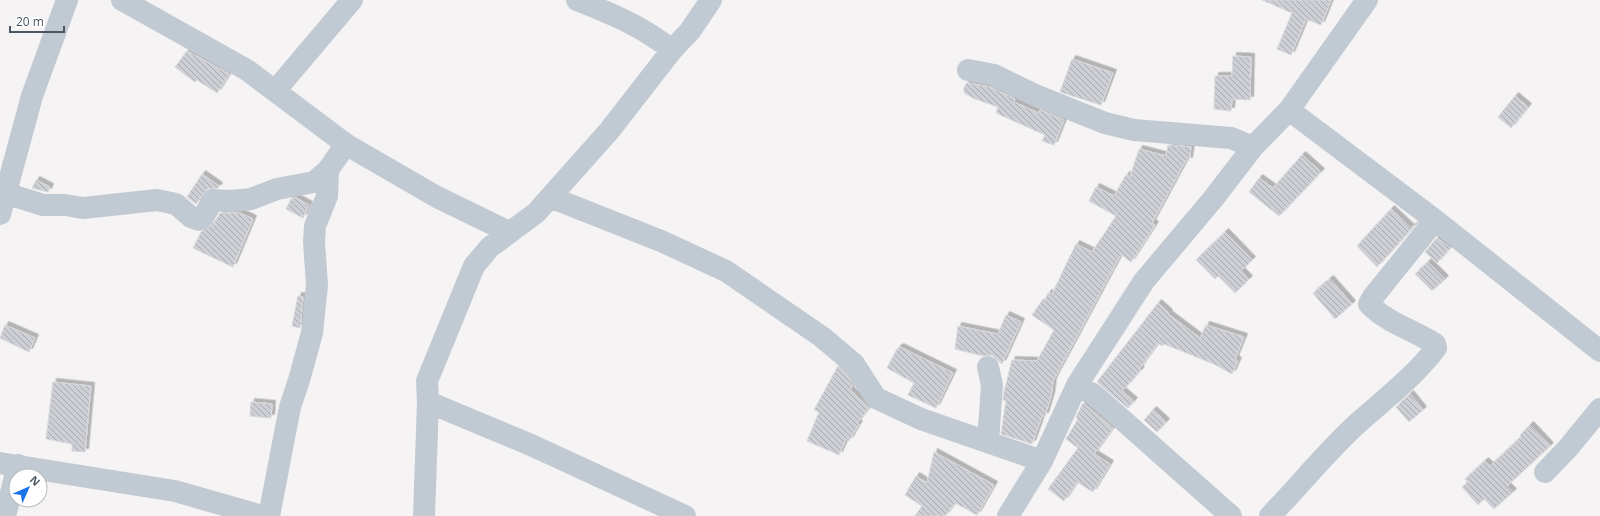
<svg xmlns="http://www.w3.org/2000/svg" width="1600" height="516" font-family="'Open Sans',sans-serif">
	<defs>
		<pattern id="building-back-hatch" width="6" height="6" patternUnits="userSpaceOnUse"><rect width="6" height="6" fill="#cdcfd5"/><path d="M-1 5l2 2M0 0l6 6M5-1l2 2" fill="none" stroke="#a8abb0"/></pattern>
		<filter id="shadow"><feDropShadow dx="3.5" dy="-3.5" stdDeviation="0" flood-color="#0004"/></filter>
	</defs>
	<rect width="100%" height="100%" fill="#f5f3f3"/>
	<!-- building -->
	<path fill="url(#building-back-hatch)" stroke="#d7d9de" filter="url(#shadow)" d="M1262,0H1331L1321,25L1306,19L1291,55L1277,49L1292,13Z
		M187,51L229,74L217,93L197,80L195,82L175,67Z
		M1233,56L1251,57L1250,100L1232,99L1231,111L1214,109L1215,76H1232Z
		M1072,59L1113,73L1101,105L1060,92Z
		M967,83L990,87L1015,99L1014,102L1038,113L1040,110L1064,120L1054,145L1042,141L1045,135L996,113L998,107L975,99L964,93V87Z
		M1515,96L1528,107L1511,128L1498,117Z
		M1168,145L1191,147L1189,161L1186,160L1152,223L1155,225L1131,262L1121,254L1053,381L1051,396L1045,416H1042L1032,444L1001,434L1006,400H1003L1004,392L1012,360L1037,361L1054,330L1032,315L1041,302L1043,304L1048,293L1052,294L1076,244L1092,252L1116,216L1089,201L1096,187L1114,196L1126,175L1130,177L1139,149L1166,156Z
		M1302,155L1321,172L1279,216L1249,192L1259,178L1273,188Z
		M202,174L219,186L218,188L207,189L196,204L187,197Z
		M36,180L50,187L48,192L32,188Z
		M296,198L309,205L303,218L286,209L291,199Z
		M1391,209L1411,228L1415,225L1377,267L1357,246Z
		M220,213H240L253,219L233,267L193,248L201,232L214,223Z
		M1225,232L1252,260L1241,271L1249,279L1235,293L1218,276L1215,279L1196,260Z
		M1437,238L1450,248L1437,263L1425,252Z
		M1428,262L1445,279L1432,291L1415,274Z
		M1330,279L1352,304L1335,319L1313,293Z
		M298,296L303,297L300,328L292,326Z
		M1158,303L1169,313L1168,314L1200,338L1206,325L1244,337L1235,359L1238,361L1232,374L1216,365L1164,344L1162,346L1158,343L1139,369L1141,370L1122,391L1134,401L1128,408L1097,382Z
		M1006,315L1021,322L1002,364L992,355L983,356L955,349L958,326L998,334Z
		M5,325L35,338L29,352L0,338Z
		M900,347L953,373L936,408L908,395L914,383L887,368L897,349Z
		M838,366L845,372L853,385L850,390L869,408L857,423L859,424L849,441L846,439L839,455L807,441L819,412L814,410Z
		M53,382L91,386L85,452L72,451V444L46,439Z
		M1410,394L1423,410L1409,422L1396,407Z
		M251,402L272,404L271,418L250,416Z
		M1083,403L1113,428L1094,454L1110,464L1093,492L1077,482L1064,501L1048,489L1078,448L1066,439L1078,419L1076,417Z
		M1153,410L1166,422L1157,432L1144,420Z
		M1530,425L1550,446L1507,486L1513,492L1494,509L1484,499L1478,505L1462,487L1468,482L1465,479L1485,461L1490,466L1521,437L1520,435Z
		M934,452L994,485L977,515L955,503L945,516H915L922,506L905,495L916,476L927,483Z"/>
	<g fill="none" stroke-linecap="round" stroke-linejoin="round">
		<!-- minor -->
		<path stroke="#c1cad2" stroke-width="22" d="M122,0L247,70L347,145L437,197L509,232
			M577,0C614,15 640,25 672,50
			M968,70L994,75L1035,95L1105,123L1134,130L1231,138L1253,147
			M275,91L352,0
			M1289,110L1435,220L1600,351
			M5,193L43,205H65L83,208L157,200L176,204L191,217L199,220L205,214L213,200L231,201L251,199L277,189L314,182L328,170L346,144
			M550,197L661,241L726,271L822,337L854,364L876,398L921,419L1042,461
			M0,214L32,96L67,0
			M988,367L992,385L988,442
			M1077,385L1094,395L1108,407L1231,516
			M428,402L531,445L685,516
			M0,463L175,491L262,516
			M1545,472L1568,448L1600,409
			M5,516L18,465
			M269,516L290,407L299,380L312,333L317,285L314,242L315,226L327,196L328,170
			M424,516L428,402L427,381L474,266L490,247L536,213L609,131L672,50L690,31L711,0
			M1008,516L1042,461L1077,385L1144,281L1213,199L1253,147L1289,110L1367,0
			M1270,516C1300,485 1327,451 1359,422C1385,399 1415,376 1436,348L1435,344C1414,330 1387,323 1369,304L1373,297L1435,220"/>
	</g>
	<!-- north arrow -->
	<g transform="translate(28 488) rotate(45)"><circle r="19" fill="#ffffff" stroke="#b7bbc0"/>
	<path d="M0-3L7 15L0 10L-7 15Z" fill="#1a73e8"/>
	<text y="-6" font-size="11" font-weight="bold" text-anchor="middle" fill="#4a5661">N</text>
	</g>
	<!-- scale -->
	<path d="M10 26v6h54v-6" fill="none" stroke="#4a5661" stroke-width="2"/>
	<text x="16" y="26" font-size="12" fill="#4a5661" stroke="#ffffff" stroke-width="3" paint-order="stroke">20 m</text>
</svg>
